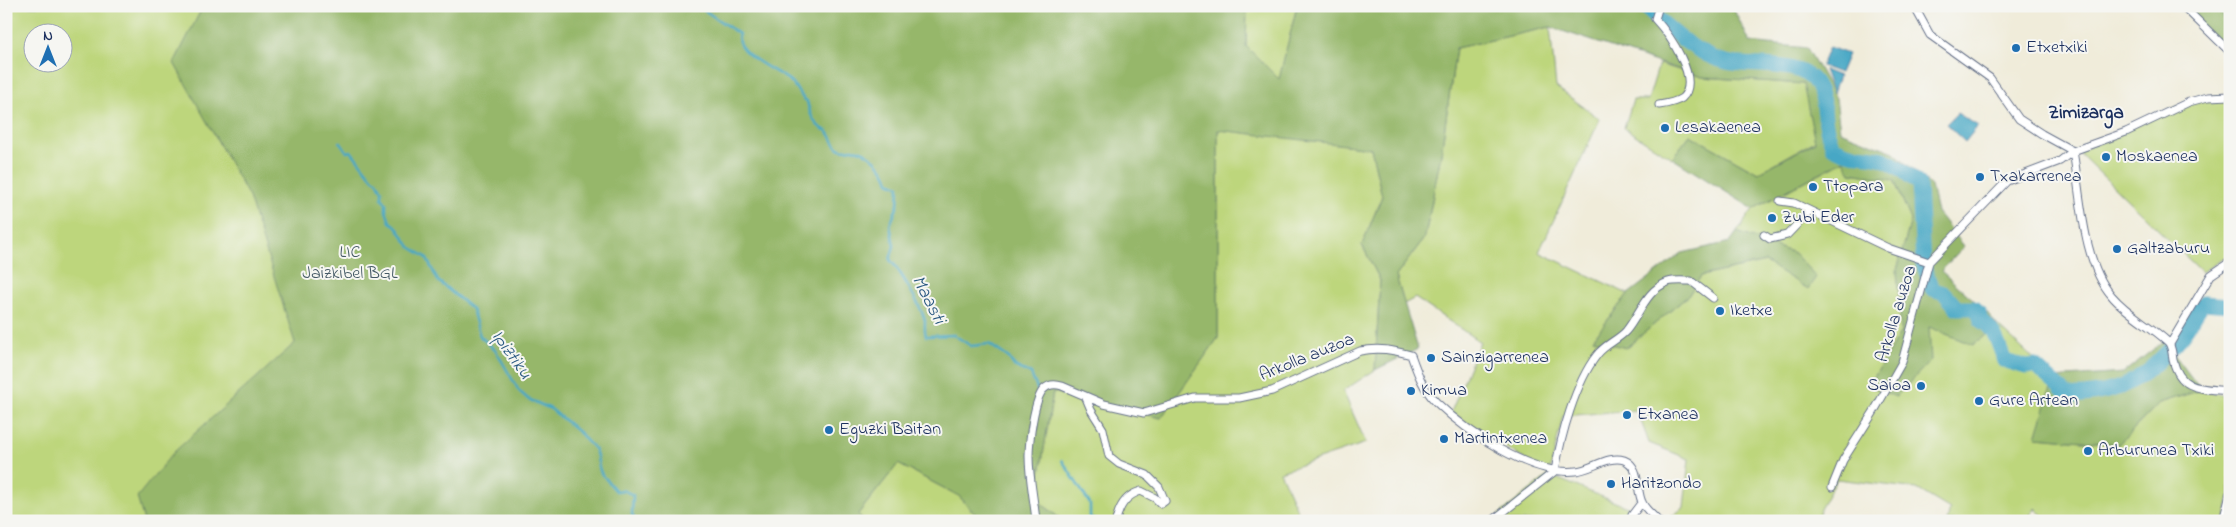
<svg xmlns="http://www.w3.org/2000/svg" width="2236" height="527" font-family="'Indie Flower',sans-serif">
	<rect width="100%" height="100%" fill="#f6f6f2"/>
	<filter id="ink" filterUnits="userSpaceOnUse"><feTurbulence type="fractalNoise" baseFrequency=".02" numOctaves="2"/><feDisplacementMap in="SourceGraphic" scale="10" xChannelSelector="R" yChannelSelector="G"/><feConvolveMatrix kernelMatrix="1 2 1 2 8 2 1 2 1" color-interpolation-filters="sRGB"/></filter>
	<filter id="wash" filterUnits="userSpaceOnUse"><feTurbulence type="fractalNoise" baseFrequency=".0096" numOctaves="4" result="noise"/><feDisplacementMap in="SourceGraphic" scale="20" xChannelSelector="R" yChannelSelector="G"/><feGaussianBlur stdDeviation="1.12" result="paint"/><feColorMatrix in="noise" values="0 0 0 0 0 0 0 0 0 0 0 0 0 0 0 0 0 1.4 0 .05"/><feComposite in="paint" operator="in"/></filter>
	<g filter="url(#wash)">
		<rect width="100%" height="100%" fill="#f0ecda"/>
		<!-- green -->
		<path fill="#bdd67b" stroke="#6c826c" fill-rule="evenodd" d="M6,6H655L645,521H6ZM32,32H62V62H32Z
			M1247,6H1297L1279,80L1246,46Z
			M2213,6H2230V24Z
			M1550,27L1556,87L1600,119L1539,252L1628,294L1593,339L1626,348L1688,296L1701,276L1766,262L1794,253L1737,232L1753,209L1845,160L1851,173L1894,180L1911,220L1897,270L1901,331L1869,386L1929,326L1973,345L1997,325L2054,378L2037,437L2119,444L2159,403L2201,390L2230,396V495L2225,521H2048L2035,508L2026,521H1947L1950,509L1917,489L1837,479L1820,509L1818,521H1666L1684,507L1689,459L1649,443L1637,410L1563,416L1549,475L1632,509L1644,521H1491L1549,475L1451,412L1480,342L1415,298L1404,304L1396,276L1425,237L1441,154L1456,48Z
			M1659,64L1702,77L1804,84L1815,141L1758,173L1690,135L1672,158L1624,128L1633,100H1648Z
			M2230,95V255L2202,272L2078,152L2198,98Z
			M1218,129L1371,148L1382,196L1362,245L1380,280L1375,370L1343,391L1366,443L1280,472L1302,521H1063L1036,499L1053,392L1161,418L1218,338Z
			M898,464L959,496L981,521H865L858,514Z"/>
		<!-- forest -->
		<path fill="#96b76b" stroke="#587364" d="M203,6H1247L1246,46L1279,79L1297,6H1732L1750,42L1807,48L1836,98L1840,131L1894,152L1931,186L1937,212L1964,246L1941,271L1985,310L1997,325L1973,345L1929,327L1931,360L1896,397L1869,386L1901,331L1897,270L1911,220L1894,180L1851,173L1844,160L1753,209L1672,158L1690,135L1758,173L1815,142L1803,84L1702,77L1550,27L1456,48L1441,154L1425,237L1396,276L1418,349L1375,370L1380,280L1362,245L1382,196L1371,148L1218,130V338L1161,418L1053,392L1036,499L1063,521H981L959,496L898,464L858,514L865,521H144L137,497L173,453L295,343L249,197L174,63Z
			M2179,6H2213L2230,24V57Z
			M1737,232L1794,253L1816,277L1808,289L1765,262L1701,276L1688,296L1626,348L1593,339L1628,294L1682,253L1730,242Z
			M2164,341L2201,390L2159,403L2119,444L2036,437L2054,378L2123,373Z"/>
		<!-- water -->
		<path fill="#46a7c5" stroke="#306b92" d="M1829,47L1848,54L1840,73L1821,66Z
			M1824,70L1839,76L1833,94Z
			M1957,113L1978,126L1965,142L1946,124Z"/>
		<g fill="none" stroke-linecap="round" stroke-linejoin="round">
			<!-- stream -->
			<path stroke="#46a7c5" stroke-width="2.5" d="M698,6L739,34C732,53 778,71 790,81C797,87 799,97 807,101C809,111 814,126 825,130
				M827,131C833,136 832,145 841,149C845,151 848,149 852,149C868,149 886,169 889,182L899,186L898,205L890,225L894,246L890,260C898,267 923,310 925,321C925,326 924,330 926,336L954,335L971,346L989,344L1009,358L1014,366L1031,374L1038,391
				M340,142L347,152L351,151L373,179L377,181L382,191V198L386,203V211L390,222L396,226L410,247L426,257L438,281L472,309L480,336L496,351L519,391L528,399L551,409L582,435C585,441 592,445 595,450C599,459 597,469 603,476
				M1062,460L1090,504V517L1096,521
				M605,478L616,491L623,490L633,495L632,514L635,521"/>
			<!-- river -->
			<path stroke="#46a7c5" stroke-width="15" d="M1644,6C1668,27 1694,54 1726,62C1752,68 1801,59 1816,84C1826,100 1823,113 1827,129C1828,135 1831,141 1833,147C1854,158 1859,153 1879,158C1895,162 1907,174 1919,184L1923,264L1932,289L1944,293L1957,308H1974L1979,313L1981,321C1996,329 1998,346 2005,361L2026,367L2035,366L2069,396C2113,394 2137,385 2167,352C2171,348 2177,344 2180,338C2189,327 2195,314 2203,303L2230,305"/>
		</g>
	</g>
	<g filter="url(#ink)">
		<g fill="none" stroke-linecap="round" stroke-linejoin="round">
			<defs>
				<path id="street" d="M1659,6L1655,19C1668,33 1702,80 1682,98C1676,102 1666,104 1659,105
					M1914,6L1930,35L1990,78L2019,119L2042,134L2073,151C2081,195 2082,262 2112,296C2128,315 2150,325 2168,342C2172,346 2172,354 2173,360C2181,392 2202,388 2230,391
					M2183,6L2230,52
					M1780,201L1794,203L1888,248L1929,262
					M1764,235L1770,239L1787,235L1810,211
					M2170,344L2211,275L2230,262
					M1086,398L1091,410L1103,429L1109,456L1119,464L1147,475L1159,487L1165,501L1161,504L1155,498L1141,491C1126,495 1119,506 1116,521
					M1832,487L1843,460L1873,413L1902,362L1929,262L2007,181L2060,161L2073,151L2126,132L2189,102L2208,97L2230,96
					M1036,521C1034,499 1029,478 1029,456C1029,442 1034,398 1044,389C1049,384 1056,384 1062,386L1104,404L1144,413L1195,398H1239L1272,391L1360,351C1379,347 1393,350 1411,355C1417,372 1423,389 1436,402C1467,432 1531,476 1576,471C1591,470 1608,455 1624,460C1642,467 1635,491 1643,504C1646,510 1653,515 1658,521
					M1492,521L1555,471C1561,436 1575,383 1597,355C1604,345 1618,340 1626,331C1640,314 1646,290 1668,282C1675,280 1684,281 1691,281L1713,298
					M1631,521L1632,515L1642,502
					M2223,521L2230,494"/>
			</defs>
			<!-- street casing -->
			<use href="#street" stroke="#667189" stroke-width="9"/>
			<!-- street -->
			<use href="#street" stroke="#fff" stroke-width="7"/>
		</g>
	</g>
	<!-- markers -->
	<g fill="#1f6fb2" stroke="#f6f6f2" stroke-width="2">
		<circle cx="2016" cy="48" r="5"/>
		<circle cx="1665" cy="128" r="5"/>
		<circle cx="2106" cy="157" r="5"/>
		<circle cx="1980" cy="177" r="5"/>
		<circle cx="1813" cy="187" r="5"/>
		<circle cx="1772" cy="218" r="5"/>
		<circle cx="2117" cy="249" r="5"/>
		<circle cx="1720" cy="311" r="5"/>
		<circle cx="1431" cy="358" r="5"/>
		<circle cx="1921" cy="386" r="5"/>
		<circle cx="1411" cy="391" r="5"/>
		<circle cx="1979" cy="401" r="5"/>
		<circle cx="1627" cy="415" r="5"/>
		<circle cx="829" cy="430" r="5"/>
		<circle cx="1444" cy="439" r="5"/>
		<circle cx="2088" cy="451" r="5"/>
		<circle cx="1611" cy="484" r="5"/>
	</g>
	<g text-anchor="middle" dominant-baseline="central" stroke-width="4" stroke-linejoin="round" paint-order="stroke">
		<!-- poi labels -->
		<g font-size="18" fill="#1b2f5e" stroke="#f6f6f2" text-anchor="start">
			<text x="2026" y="48">Etxetxiki</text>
			<text x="1675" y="128">Lesakaenea</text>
			<text x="2116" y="157">Moskaenea</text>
			<text x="1990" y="177">Txakarrenea</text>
			<text x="1823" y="187">Ttopara</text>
			<text x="1782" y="218">Zubi Eder</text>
			<text x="2127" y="249">Galtzaburu</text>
			<text x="1730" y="311">Iketxe</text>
			<text x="1441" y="358">Sainzigarrenea</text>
			<text x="1911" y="386" text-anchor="end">Saioa</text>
			<text x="1421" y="391">Kimua</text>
			<text x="1989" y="401">Gure Artean</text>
			<text x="1637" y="415">Etxanea</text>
			<text x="839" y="430">Eguzki Baitan</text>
			<text x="1454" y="439">Martintxenea</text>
			<text x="2098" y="451">Arburunea Txiki</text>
			<text x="1621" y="484">Haritzondo</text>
		</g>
		<!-- park labels -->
		<g font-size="18" fill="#445965" stroke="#f6f6f2">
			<text x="350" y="253">LIC<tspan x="350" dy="21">Jaizkibel BGL</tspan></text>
		</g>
		<!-- street labels -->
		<g font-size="18" fill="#1b2f5e" stroke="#f6f6f2">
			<text transform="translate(1897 314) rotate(-73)">Arkolla auzoa</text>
			<text transform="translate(1307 358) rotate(-22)">Arkolla auzoa</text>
		</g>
		<!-- neighbourhood labels -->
		<g font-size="19" font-weight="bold" fill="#1b2f5e" stroke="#f6f6f2">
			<text x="2086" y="113">Zimizarga</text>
		</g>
		<!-- water labels -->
		<g font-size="19" font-style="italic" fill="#2a5982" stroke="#f6f6f2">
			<text transform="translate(928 300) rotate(63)">Maasti</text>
			<text transform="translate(511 355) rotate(55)">Ipiztiku</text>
		</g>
	</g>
	<!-- margin -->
	<rect width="2236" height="527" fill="none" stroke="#f6f6f2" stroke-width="25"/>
	<!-- north arrow -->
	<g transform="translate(48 48)"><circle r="24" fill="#f6f6f2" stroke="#9ea6b7"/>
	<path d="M0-4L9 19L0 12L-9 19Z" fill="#1f6fb2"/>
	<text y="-8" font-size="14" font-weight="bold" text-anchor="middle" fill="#1b2f5e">N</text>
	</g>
</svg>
